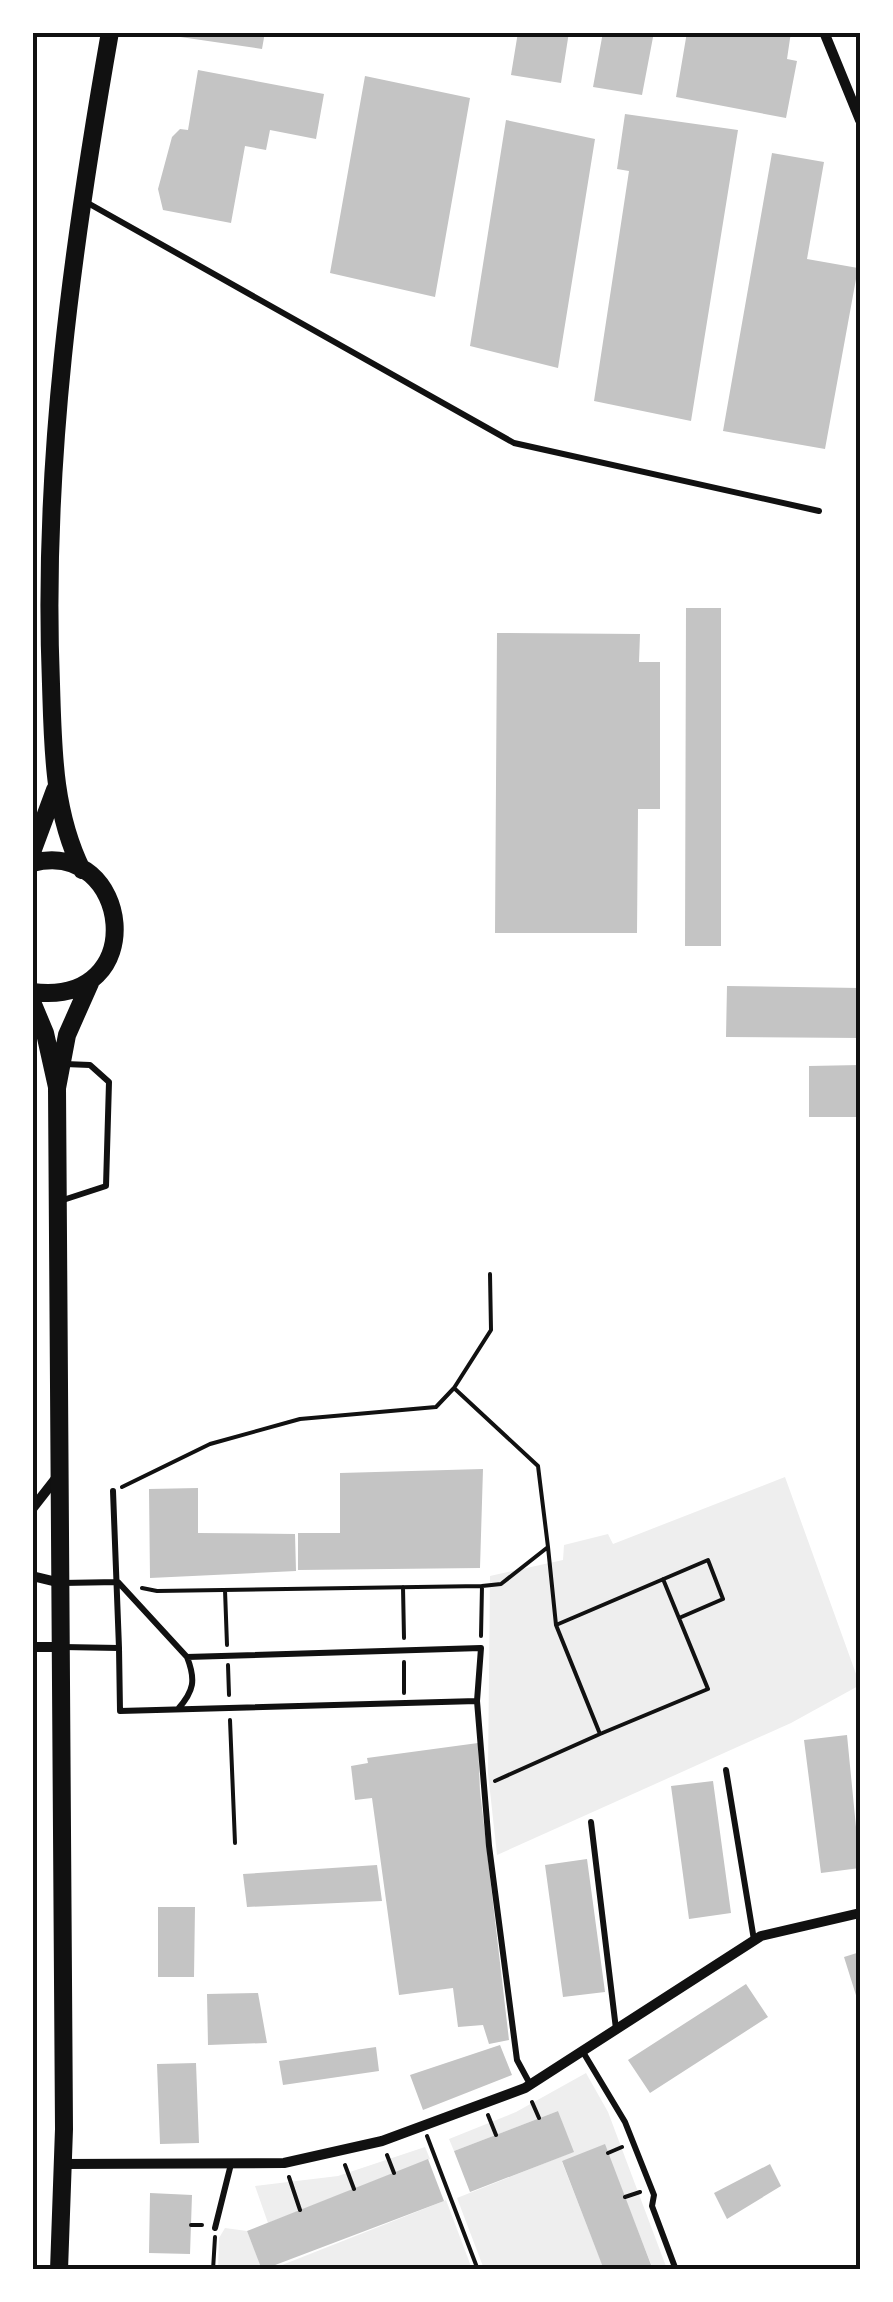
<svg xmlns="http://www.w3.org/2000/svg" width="893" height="2302" font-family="'Asap Condensed',sans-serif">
	<rect width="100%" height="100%" fill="#fff"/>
	<!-- green -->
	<path fill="#eee" d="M785,1477L860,1685L791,1723L497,1855L488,1773L490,1576L563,1560L564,1545L608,1534L613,1544Z
		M586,2073L608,2112L667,2269H653L604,2145L562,2162L604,2269H484L457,2198L573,2152L558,2111L454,2151L449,2139L516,2112Z
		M425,2147L430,2159L268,2223L255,2186L338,2176Z
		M446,2200L472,2269H272L444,2201Z
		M225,2228L247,2231L262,2269L218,2270L219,2238Z"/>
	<!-- building -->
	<path fill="#c4c4c4" d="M146,32H265L262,49Z
		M518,32H569L561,83L511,75Z
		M603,32H654L642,95L593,87Z
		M687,32H791L787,59L797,61L786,118L676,97Z
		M198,70L324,94L316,139L270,130L266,150L245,146L231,223L163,210L158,189L172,137L180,129L188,130Z
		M365,76L470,98L435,297L330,273Z
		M625,114L738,130L691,421L594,401L629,171L617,169Z
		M506,120L595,139L558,368L470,346Z
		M772,153L824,162L807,259L858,268L825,449L723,431Z
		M686,608H721V946H685Z
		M497,633L640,634L639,662H660V809H638L637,933H495Z
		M727,986L860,988V1038L726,1037Z
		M860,1065V1117H809V1066Z
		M483,1469L480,1568L298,1570V1533H340V1473Z
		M198,1488V1533L295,1534L296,1571L150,1578L149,1489Z
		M847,1735L860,1868L821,1873L804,1740Z
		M478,1743L480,1791L509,2040L489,2044L483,2025L458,2027L453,1988L399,1995L372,1798L355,1800L351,1766L368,1763L367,1758Z
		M713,1781L731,1913L689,1919L671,1786Z
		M587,1859L605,1992L563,1997L545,1865Z
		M377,1865L382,1901L247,1907L243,1874Z
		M158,1907H195L194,1977H158Z
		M860,1952V2008L844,1957Z
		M746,1984L768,2017L650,2093L628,2060Z
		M258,1993L267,2043L208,2045L207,1994Z
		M500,2045L512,2075L423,2110L410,2075Z
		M376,2047L379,2071L283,2085L279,2061Z
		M196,2063L199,2143L160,2144L157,2064Z
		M558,2111L574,2152L470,2192L454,2151Z
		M605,2144L653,2270H604L562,2161Z
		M428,2159L444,2201L262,2270L247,2231Z
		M770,2164L781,2186L727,2219L714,2193Z
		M150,2193L192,2195L190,2254L149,2253Z"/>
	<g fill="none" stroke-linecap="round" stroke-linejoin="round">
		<!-- path -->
		<path stroke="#111" stroke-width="4" d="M454,1388L491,1330L490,1274
			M122,1487L210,1444L300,1419L436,1407L454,1388L538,1466L548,1547L501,1584L482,1586
			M548,1547L556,1625L600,1734L708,1689L663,1579
			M403,1587L404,1638
			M142,1588L157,1591L482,1586L481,1636
			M225,1590L227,1645
			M556,1625L708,1560L723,1599L679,1618
			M404,1662V1693
			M228,1665L229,1695
			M230,1720L235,1843
			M495,1781L600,1734
			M532,2102L539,2118
			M488,2115L496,2135
			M427,2136L478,2270
			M608,2153L622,2147
			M387,2155L394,2173
			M345,2165L354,2189
			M289,2177L300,2210
			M625,2197L640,2192
			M191,2225H202
			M213,2270L215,2237"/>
		<!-- service -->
		<path stroke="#111" stroke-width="6" d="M86,202L514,443L819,511
			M60,1201L106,1186L109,1082L90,1065L65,1064
			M113,1491L119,1648
			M62,1583L118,1582L187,1657L481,1648L477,1701L120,1711L119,1648L63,1647
			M477,1701L489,1846L517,2060L530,2084
			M178,1709C194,1691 196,1680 187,1657
			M726,1770L754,1940
			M591,1822L616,2029
			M583,2052L625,2122L654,2195L652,2206L676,2270
			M215,2228L231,2164"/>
		<!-- minor -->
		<path stroke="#111" stroke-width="10" d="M824,32L860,120
			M32,1509L57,1477
			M32,1576L61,1583
			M32,1647H61
			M63,2164L284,2163L382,2141L525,2088L761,1936L860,1913"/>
		<!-- primary -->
		<path stroke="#111" stroke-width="18" d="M32,852L55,790
			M32,863C131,837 153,1008 32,992
			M82,870C53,811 53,749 51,684C42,465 72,248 110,32
			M32,1002L45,1033L57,1087
			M59,2270L64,2129L57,1088L67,1035L90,983"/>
	</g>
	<!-- border -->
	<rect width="893" height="2302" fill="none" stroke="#ffffff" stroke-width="70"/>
	<rect x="35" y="35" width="823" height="2232" fill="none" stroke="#111" stroke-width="4"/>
</svg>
